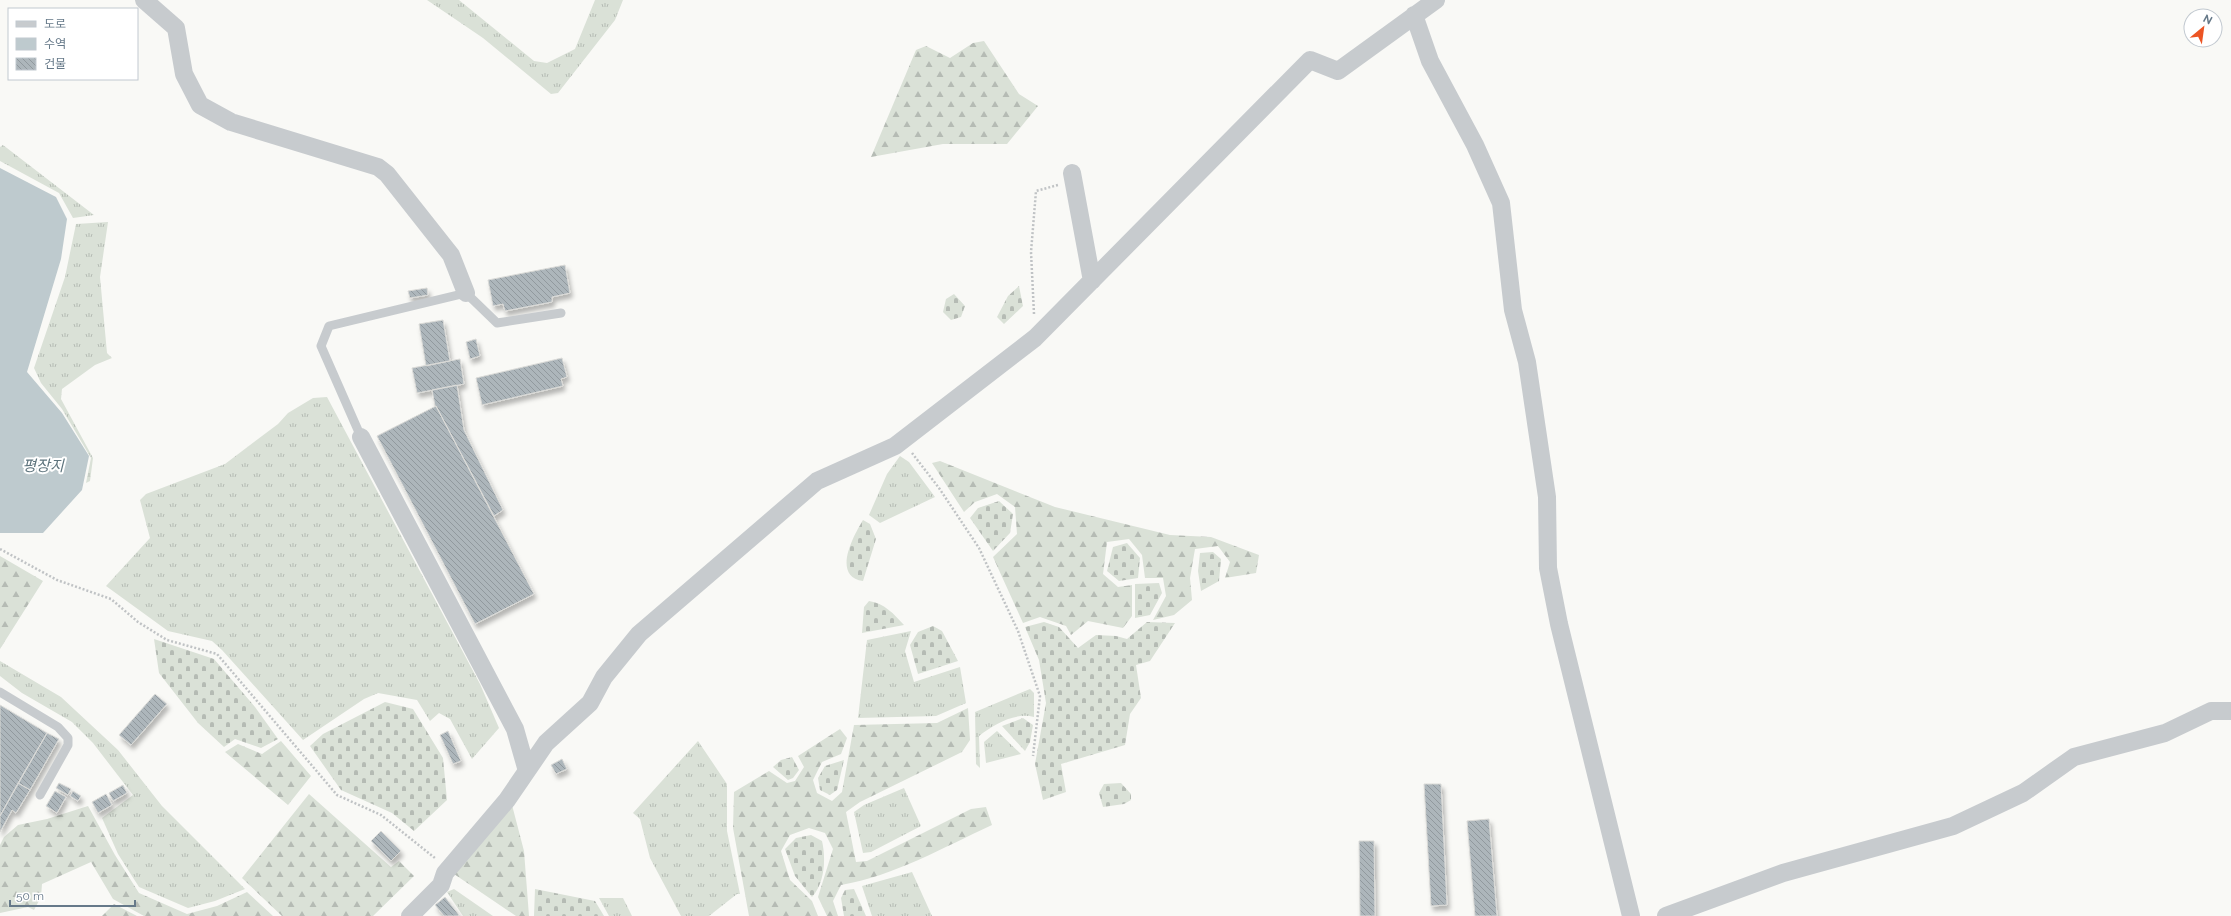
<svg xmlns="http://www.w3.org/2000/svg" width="2231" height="916" font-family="Raleway,'Noto Sans KR',sans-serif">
	<defs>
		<pattern id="grass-tufts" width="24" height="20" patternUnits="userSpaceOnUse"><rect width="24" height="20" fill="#dae1d7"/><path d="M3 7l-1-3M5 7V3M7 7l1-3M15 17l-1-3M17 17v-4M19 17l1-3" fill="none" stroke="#b5bbb4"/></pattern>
		<pattern id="forest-firs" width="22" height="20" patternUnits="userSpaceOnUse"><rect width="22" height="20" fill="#dae1d7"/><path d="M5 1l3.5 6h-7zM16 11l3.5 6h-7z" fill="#b5bbb4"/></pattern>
		<pattern id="cemetery-stones" width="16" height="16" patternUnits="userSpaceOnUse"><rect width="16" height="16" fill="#dae1d7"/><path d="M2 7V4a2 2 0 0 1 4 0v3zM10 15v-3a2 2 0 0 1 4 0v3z" fill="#b5bbb4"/></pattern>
		<pattern id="building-back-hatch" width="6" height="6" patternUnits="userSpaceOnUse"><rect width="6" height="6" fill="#adb6bb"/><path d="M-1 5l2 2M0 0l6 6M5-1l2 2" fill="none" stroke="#91999e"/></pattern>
		<filter id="shadow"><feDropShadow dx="2.5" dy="4.5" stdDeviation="2" flood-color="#0004"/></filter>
	</defs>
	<rect width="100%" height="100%" fill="#f9f9f6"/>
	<!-- grass -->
	<path fill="url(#grass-tufts)" d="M427,0H459L534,61L547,63L575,49L595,0H623L615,20L558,93L551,94L483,38Z
		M3,145L94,215L73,218L59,193L0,161V147Z
		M108,222L100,277L107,353L112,358L95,365L62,389L61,399L93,458L90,481L86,483L91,458L62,409L41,383L34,368L65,277L76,224Z
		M327,397L480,684L499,728L472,759L450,719L439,713L430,721L417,700L378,693L364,699L303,740L222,650L212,641L168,631L106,586L150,538L140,500L146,494L225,464L278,424L288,413L313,398Z
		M900,456L909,462L935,497L880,523L869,515L887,474Z
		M911,631L905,651L914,682L960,667L966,703L936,716L858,718L867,640Z
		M0,661L61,697L118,750L162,806L245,889L215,901L188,908L139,887L118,854L102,818L133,795L93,743L72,722L22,693L0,676Z
		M1030,689L1034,693V717C1015,712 994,724 979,736L980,768L976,764L975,712Z
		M997,731L1021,754L986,763L984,742Z
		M698,741L727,784V831L740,894H737L709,916H681L650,858L640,819L633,813Z
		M904,788L921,826L871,852L863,853L854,812L864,805Z
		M912,872L932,916H872L862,886Z
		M454,889L493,916H463L447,892Z
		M599,898H623L632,916H609Z"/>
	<!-- forest -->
	<path fill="url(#forest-firs)" d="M984,41L1019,94L1038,106L1007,144H943L871,157L916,50L926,46L950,58L973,43Z
		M940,461L1055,507L1170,535L1211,537L1259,555L1256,573L1225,578L1230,562L1218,546L1195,549L1190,578L1192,600L1174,615L1153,620L1166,596L1163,578H1145L1142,555L1129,539L1107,542L1103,574L1118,587L1132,585V616L1123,628L1088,621L1071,635L1066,626L1040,617L1023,623L993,557L1017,534L1015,507L997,494L975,502L964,512L932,463Z
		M0,556L43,581L0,649Z
		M968,708L970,740L962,752L860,802L846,812L856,862L867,861L971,809L986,807L992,825C944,847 894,876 841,885L833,901L838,916H827L818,897L833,849L825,833L809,828L790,835L781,851L790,880L812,901L818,916H749L733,828L734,792L769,771L787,783L795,781L804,767L798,756L840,729L847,738L841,754L822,762L813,780L817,793L832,801L842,792L854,725L937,723Z
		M281,741L311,776L288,805L225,752L238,744L262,754Z
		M309,794L391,867L399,861L414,876L373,916H282L242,878Z
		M512,805L524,851L529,916H516L454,874Z
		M88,806L115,855L139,893L187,914L217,906L247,892L273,916H144L113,899L91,862L42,884L41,897L34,910L28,907L0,913V845L4,837L18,825L47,819Z
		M114,904L137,916H102Z"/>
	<!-- cemetery -->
	<path fill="url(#cemetery-stones)" d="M1019,286L1023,306L1004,324L997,317L1008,296Z
		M954,294L965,306L961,317L951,320L943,312L946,299Z
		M999,501L1013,514L1010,533L993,551L970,518L978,508Z
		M863,520L870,524L876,539L863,581C831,576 854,535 863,520Z
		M1127,543L1140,558L1138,578L1119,581L1107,571L1113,547Z
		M1213,552L1221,559L1219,581L1201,591L1198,571L1200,553Z
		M1159,583L1162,593L1150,615L1135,618V584Z
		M869,601C884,603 894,614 904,625L862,633L864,607Z
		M1044,622L1059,627L1078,648L1096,635L1116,636L1127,639L1147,622L1175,623L1150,661L1136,665L1141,698L1130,714L1125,745L1061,764L1066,792L1043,800L1035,764L1046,703L1039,660L1025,627Z
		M933,626L942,631L958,661L918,674L910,645L918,632Z
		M154,639L214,659L255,707L278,739L261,748L235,739L224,747L198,723L159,673Z
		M385,702L413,709L443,758L447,800L414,831L392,813L341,790L310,746L323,734Z
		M1023,718L1033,725L1030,742L1025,751L1002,726Z
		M792,757L799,770L793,778L788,780L773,767L781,760Z
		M844,760L837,790L830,795L820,790L818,778L825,766Z
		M1121,783L1131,794V800L1124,804L1103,807L1099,793L1104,784Z
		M811,835L822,841C826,858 825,883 812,897L795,876L785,849L796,838Z
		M535,889L595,901L604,916H534Z
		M854,889L866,916H844L841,898L845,890Z"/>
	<!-- water -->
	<path fill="#becace" d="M0,168L56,197L67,219L61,259L27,372L62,413L89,456L82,490L43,533H0Z"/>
	<!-- building -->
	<path fill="url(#building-back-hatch)" stroke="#dbdbd8" filter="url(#shadow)" d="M565,265L570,293L552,297V302L505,311L503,304L493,306L488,280Z
		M427,288L428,295L410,298L408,291Z
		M443,320L450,361L426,366L419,324Z
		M476,339L480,356L470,359L466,342Z
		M562,358L567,377L561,379L563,386L482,405L476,378Z
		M460,359L464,384L417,393L412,368Z
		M457,385L464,430L503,510L494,516L436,406H435L432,390Z
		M436,406L534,594L475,624L377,436Z
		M155,694L167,704L131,745L119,735Z
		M0,705L47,733L0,816Z
		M448,731L461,761L453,764L440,735Z
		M47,733L59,739L30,790L18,783Z
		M562,759L567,769L556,774L551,765Z
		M18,783L30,790L16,813L12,810L0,832V816Z
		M59,783L71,789L68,795L56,788Z
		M1424,784H1441L1447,905L1431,906Z
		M123,785L127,793L113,801L109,793Z
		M55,791L66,797L57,813L46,806Z
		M73,791L81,796L78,801L70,796Z
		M106,794L112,805L98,813L92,802Z
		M1489,819L1497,916H1475L1467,821Z
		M381,831L401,851L391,861L371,841Z
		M1359,841H1374L1375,916H1360Z
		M445,897L459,915L458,916H444L435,905Z"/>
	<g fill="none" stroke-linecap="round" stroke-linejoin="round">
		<!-- path -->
		<path stroke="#c0c3c5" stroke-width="2.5" stroke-dasharray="2 2" stroke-linecap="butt" d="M1034,314L1031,252L1036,191L1058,185
			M912,453L939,488L979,548L1018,631L1040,696L1033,756
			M0,549L57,580L111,599L138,622L167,640L217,654L337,795L381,815L435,858"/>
		<!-- service -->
		<path stroke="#c7cbce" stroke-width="9" d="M361,437L321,346L329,326L466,293L497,323L561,313
			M0,692L58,727L68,738V745L40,795"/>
		<!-- minor -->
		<path stroke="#c7cbce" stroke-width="18" d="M144,0L176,28L184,74L200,105L231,122L378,167L387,174L451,255L466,293
			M1414,15L1430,61L1475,145L1501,203L1513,310L1527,362L1547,497L1548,568L1559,624L1631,916
			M1072,173L1092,281
			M361,437L515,729L527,771
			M410,916L441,885L445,873L507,800L546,743L590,703L604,677L639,634L817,481L895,446L1035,338L1310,60L1338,71L1436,0
			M1666,916L1783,873L1953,826L2023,793L2074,757L2165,733L2211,711H2231"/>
	</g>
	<g text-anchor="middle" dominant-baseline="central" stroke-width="4" stroke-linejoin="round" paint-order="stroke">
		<!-- water labels -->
		<g font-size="15" font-style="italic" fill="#5e747d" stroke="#fff">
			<text x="43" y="466">평장지</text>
		</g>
	</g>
	<!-- legend -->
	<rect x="8" y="8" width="130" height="72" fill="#ffffff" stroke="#c2c9d0"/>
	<rect x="16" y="21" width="20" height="6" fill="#c7cbce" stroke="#c2c9d0"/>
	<text x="44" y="28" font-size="12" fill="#667989">도로</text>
	<rect x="16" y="38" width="20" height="12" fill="#becace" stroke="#c2c9d0"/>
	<text x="44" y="48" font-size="12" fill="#667989">수역</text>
	<rect x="16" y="58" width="20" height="12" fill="url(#building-back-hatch)" stroke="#c2c9d0"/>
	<text x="44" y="68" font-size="12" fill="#667989">건물</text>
	<!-- north arrow -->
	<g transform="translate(2203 28) rotate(29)"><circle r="19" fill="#ffffff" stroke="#c2c9d0"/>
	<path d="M0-3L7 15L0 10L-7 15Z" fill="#ec5423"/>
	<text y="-6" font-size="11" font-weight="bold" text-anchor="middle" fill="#667989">N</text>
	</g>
	<!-- scale -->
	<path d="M10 900v6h125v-6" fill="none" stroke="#667989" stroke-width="2"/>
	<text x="16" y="900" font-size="12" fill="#667989" stroke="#ffffff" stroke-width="3" paint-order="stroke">50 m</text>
</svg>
